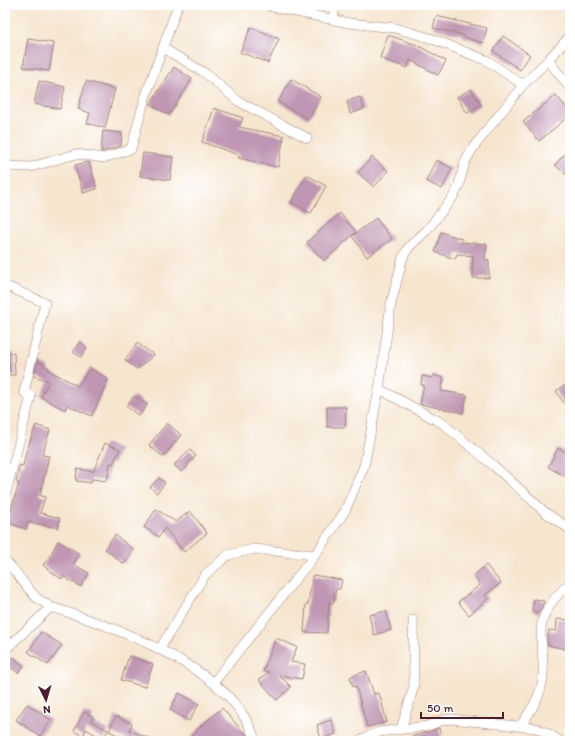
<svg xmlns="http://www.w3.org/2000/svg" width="575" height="746" font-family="Itim,sans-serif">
	<rect width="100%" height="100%" fill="#fff"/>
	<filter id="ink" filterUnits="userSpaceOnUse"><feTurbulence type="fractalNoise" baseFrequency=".025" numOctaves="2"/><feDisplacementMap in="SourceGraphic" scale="8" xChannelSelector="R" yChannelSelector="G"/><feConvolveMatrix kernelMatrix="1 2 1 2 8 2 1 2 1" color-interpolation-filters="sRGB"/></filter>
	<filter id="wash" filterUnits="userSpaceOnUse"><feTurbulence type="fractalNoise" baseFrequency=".012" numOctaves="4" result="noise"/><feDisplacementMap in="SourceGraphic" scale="16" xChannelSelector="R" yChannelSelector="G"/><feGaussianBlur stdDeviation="0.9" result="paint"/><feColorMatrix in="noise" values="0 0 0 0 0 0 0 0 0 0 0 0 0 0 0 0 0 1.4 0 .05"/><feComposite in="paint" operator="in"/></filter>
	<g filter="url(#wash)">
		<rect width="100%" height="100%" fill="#f6e5cf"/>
		<g id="blocks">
			<!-- building -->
			<path fill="#bf96b3" d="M436,16L487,28L483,43L463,37V35L433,28Z
				M251,27L279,39L268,63L240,52Z
				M388,35L417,45L446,61L438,75L410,60L407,68L380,58Z
				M503,36L530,55L520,70L493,51Z
				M28,39L54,43L49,71L23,67Z
				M174,67L192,79L169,115L150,104Z
				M291,79L321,97L308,119L278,102Z
				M39,81L65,87L60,109L34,104Z
				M86,81L115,89L105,128L87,123L90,113L78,109Z
				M471,89L481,105L467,113L457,97Z
				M556,95L570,112V115L539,141L523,122Z
				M360,97L364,109L350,114L347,101Z
				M214,108L243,118L239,127L284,136L278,167L238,158L239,155L202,142Z
				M103,131L122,133L121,146L101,152Z
				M570,148V178L555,165Z
				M143,153L173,157L170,180L140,176Z
				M372,157L388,171L374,187L358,173Z
				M436,160L452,168L442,189L426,181Z
				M87,162H89L97,189L83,193L75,165Z
				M307,175L326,186L311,213L291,202Z
				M340,213L356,232L324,261L307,242Z
				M376,218L392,239L367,257L352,236Z
				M441,232L462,239L461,242L487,244L485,259L489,260V278H473V273H472L473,256L457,254L455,259L435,252Z
				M80,341L87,348L81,357L73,352Z
				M137,343L154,355L137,369L125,360Z
				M5,353H14L15,375H5Z
				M37,361L49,368L48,370L78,386L90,368L108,379L92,416L67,405L65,410L41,397L49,381L34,376Z
				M433,375L444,378L441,391L467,395L463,413L420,404L424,385H421L422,376L432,378Z
				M570,382V412L556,391Z
				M134,396L147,405L139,416L126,406Z
				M327,407H346L345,427H327Z
				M167,423L181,435L163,457L149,445Z
				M36,425L50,430L42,455L49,456L40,495L45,497L40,513L60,518L58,528L28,522L26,529L7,523L19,483L16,482L20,465L23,466L26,452Z
				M105,443L120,449L113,464L110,463L107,481L92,479L91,483L76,481L77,469L93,471V472Z
				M558,448L570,454V479L548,467Z
				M190,450L196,456L187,464L188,466L181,472L174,465Z
				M159,478L165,483L157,493L150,487Z
				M156,509L176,522L190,511L207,533L184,552L165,528L159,537L144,527Z
				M115,535L134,550L124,564L105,549Z
				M58,541L80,554L73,564L89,573L81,587L63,576L61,579L43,565L51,554Z
				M486,565L501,583L485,595L488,599L469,615L458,602L480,585L473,576Z
				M313,575L342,580L340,589H336L333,603L329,602L327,633L304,632L306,604H308Z
				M534,599L544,601L539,613L532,611Z
				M386,611L391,630L374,635L369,615Z
				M557,619L570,620V650L548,645L547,639L549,630L556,631Z
				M41,632L62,645L48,665L28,652Z
				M276,638L297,647L291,662L305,664L302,679L279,675L291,687L277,700L259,680L269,672L263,671Z
				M129,656L153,664L145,687L121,680Z
				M13,657L24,666L18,673L7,664Z
				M366,671L374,694L379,693L387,722L367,727L356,686L353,687L350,677Z
				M179,693L199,704L189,721L170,710Z
				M27,704L51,720L40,736L16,720Z
				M222,708L246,735L248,741H188L202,725Z
				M84,712L93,716L91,721L108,730L103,739L86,729L83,736L74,731Z
				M116,716L132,724L129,730L156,741H130L109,731Z
				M331,720L336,734L321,739L317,725Z
				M439,728L442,741H404V739Z"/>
		</g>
	</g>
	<g filter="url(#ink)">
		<use href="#blocks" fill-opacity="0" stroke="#a0827d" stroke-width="1"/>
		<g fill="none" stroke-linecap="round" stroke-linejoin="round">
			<defs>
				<path id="minor" d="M268,5L273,7L349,23L395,28L430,38L488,61L523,85
					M333,20L335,5
					M163,48L205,73L238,101L307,138
					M548,60L570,88
					M5,166L31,167L76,154L104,158L131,149L145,98L178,5
					M5,287L11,288L45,303L24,392L31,396L5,496
					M379,389L442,423L493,465L546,513L570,529
					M5,561C18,572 25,587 37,598C41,601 46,604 51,607C115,627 236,669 255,741
					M5,650L51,607
					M159,650L205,575L228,555L254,549L315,555
					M213,683L315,555L345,511L364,466L379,389L391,304L403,257L409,247L427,230L453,197L458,188L465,162L473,148L523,85L548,60L570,36
					M520,726C531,711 542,695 543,675C544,661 541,646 541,632C541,612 556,595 570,583
					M401,729L414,686L413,620
					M358,741L379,732L428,726L443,720L451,719L536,728L549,734L560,741"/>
			</defs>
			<!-- minor casing -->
			<use href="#minor" stroke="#a0827d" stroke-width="10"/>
			<!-- minor -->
			<use href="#minor" stroke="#fff" stroke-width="9"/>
		</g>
	</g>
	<!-- margin -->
	<rect width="575" height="746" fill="none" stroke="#fff" stroke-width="20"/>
	<!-- north arrow -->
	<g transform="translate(46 700) rotate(175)" stroke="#ffffff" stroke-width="3" paint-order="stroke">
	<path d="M0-3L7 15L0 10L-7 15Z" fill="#4a1f2b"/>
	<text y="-6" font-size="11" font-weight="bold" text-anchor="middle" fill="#4a1f2b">N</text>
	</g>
	<!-- scale -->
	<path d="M421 712v6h82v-6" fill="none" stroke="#4a1f2b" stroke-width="2"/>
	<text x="427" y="712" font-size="12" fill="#4a1f2b" stroke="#ffffff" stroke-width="3" paint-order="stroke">50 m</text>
</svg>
